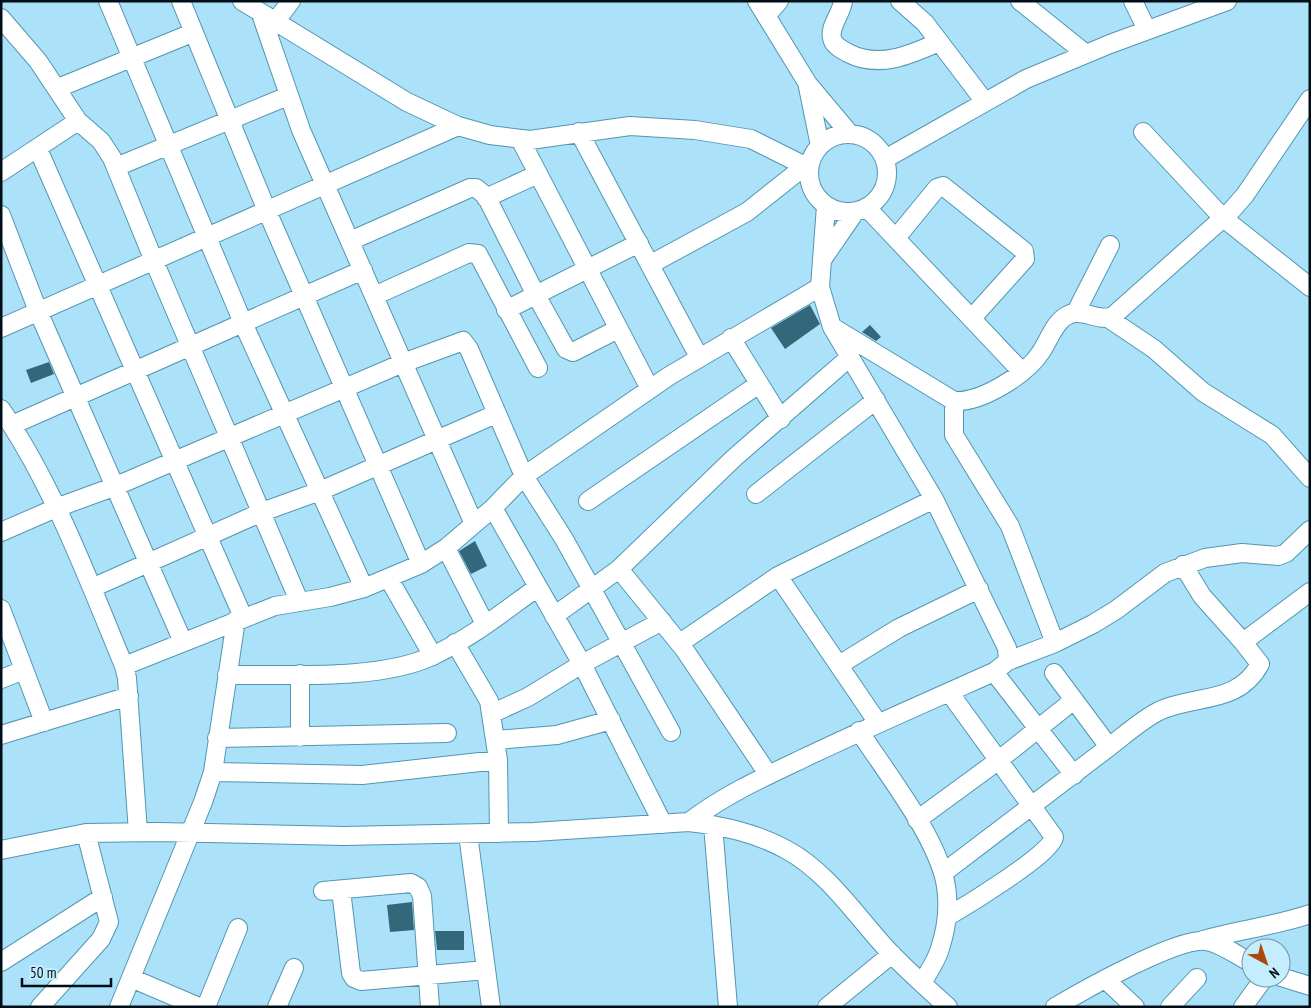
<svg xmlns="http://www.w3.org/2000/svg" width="1311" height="1008" font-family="'PT Sans Narrow',sans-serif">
	<rect width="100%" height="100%" fill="#abe2f9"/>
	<!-- building -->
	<path fill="#33677a" d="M810,305L820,324L785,349L771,328Z
		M870,325L881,337L876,341L862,332Z
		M49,362L54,374L31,383L26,370Z
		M475,541L487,566L471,574L459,551Z
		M412,902L414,930L390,932L387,905Z
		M435,931H464V950H437Z"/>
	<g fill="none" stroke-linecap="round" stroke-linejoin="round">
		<defs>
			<path id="minor" d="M108,1L243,323L364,588
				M181,1L267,211L421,564
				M242,1L407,102L458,126L490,135L530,140L630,126L695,130L751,139L809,168
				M757,1L808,84L850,134
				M843,1C842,13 829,26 832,38C833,45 841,49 848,53C879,69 910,55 939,42
				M900,1L925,23L985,102
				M1020,1L1086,54
				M1133,1L1147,30
				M261,14L301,130L474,524
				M766,16L779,1
				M1,18L38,61L78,121L101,141L112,158L154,261L299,601
				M275,22L291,1
				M808,87L820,146
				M58,88L192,33
				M579,132L699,357
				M1143,132L1222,217L1310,287
				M809 173a39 39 0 1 1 78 0a39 39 0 1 1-78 0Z
				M520,139L650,389
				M38,149L243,617
				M885,159L1026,79L1110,44L1227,1
				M116,167L288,96
				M1,172L78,121
				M486,198L538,174
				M867,208L1022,372
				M1,215L38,311L183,642
				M896,238L937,188L943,186L1024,251L1025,259L972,318
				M350,241L470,188H476L486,196L536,295L566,349L573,352L618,329
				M822,260L855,212
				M651,264L747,212L805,166
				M374,296L469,253L478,254L538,368
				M506,310L639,243
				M1076,312L1110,245
				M1108,318L1154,349L1203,392L1272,435L1310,478
				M1,328L458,126
				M834,328L954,401C981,403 1027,374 1041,352C1049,340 1055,321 1068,315C1082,307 1098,323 1113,316L1231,211L1245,195L1310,99
				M731,338L781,419
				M954,401V435L1010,526L1055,643
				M1,409C54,487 88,579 124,666L127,678L138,832
				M12,425L363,270
				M756,494L876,400
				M588,501L759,384
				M493,508L582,664L663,824
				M1,532L56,508L116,486L403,363L463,341L469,349L524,476L564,539L671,732
				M446,548L485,624
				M1183,565L1202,596L1243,642
				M619,569L684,649L768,774
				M778,576L878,723
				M389,579L433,656
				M92,588L262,512L320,491L496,414
				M1,609L44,722
				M554,616L619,569L734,458L850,357
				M455,643L489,701L498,760L499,833
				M680,643L778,576L934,499
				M1008,661L1055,643L1093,624L1116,610L1165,573L1205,558L1242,553L1278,556L1286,553L1310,530
				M839,665L899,628L979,589
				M124,666L275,606L330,597L364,588L421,564L446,548L493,508L524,476L669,376L820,287
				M994,672L1074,775
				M227,675C286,674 379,681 432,656C470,639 504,611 538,587
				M1,679L24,670
				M491,714L528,697L582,664L662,621
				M859,731C886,772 929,827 943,873C950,896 948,923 941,945C938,959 929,971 922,983
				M1,735L129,696
				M300,737V674
				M217,738L447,733
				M496,740L557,735L611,720
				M1109,747C1125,735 1141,720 1159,711C1196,694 1238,705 1260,664L1243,642L1310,592
				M213,772L362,775L498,760
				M917,820L999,760L1074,700
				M689,822C724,795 764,777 804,758C867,728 931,700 994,672L1008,661L1007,648L934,499L832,327L820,287L826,206
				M713,825L728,1007
				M468,834L491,1007
				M1,850L86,833L158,832L344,836L534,832L689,822C724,826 756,833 787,850C826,871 855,914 884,946C904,968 926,987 948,1007
				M943,873L1109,747L1054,673
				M341,890L351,973L354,978L361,981L486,970
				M323,891L411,883L418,887L422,896L430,1007
				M947,917C964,907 1053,853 1054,837L949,692
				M1203,940C1238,930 1275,926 1310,914
				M1,962L103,897
				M1281,977L1310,986
				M131,978L199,1007
				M1105,979L1135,1007
				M40,1007L101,939L109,922L86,833
				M119,1007L203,802L213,772L236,620
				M206,1007L238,928
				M277,1007L294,968
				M827,1007L892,954
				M1055,1007C1082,991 1178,937 1206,941C1221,943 1238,956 1251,963
				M1170,1007L1197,978
				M1243,1007L1264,978"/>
		</defs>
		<!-- minor casing -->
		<use href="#minor" stroke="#5196b1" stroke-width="20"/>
		<!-- minor -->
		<use href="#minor" stroke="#fff" stroke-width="18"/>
	</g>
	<!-- border -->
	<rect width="1311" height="1008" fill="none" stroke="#000f17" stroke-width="5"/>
	<!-- north arrow -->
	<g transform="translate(1266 963) rotate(140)"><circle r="24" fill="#c4edfe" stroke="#7694a2"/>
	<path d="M0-4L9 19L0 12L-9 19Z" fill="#ab480c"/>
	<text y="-8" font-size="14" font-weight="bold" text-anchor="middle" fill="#000f17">N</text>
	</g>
	<!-- scale -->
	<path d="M22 978v8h89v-8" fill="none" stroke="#000f17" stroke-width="2.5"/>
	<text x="30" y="978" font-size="15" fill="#000f17" stroke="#c4edfe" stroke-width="4" paint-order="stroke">50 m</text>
</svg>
